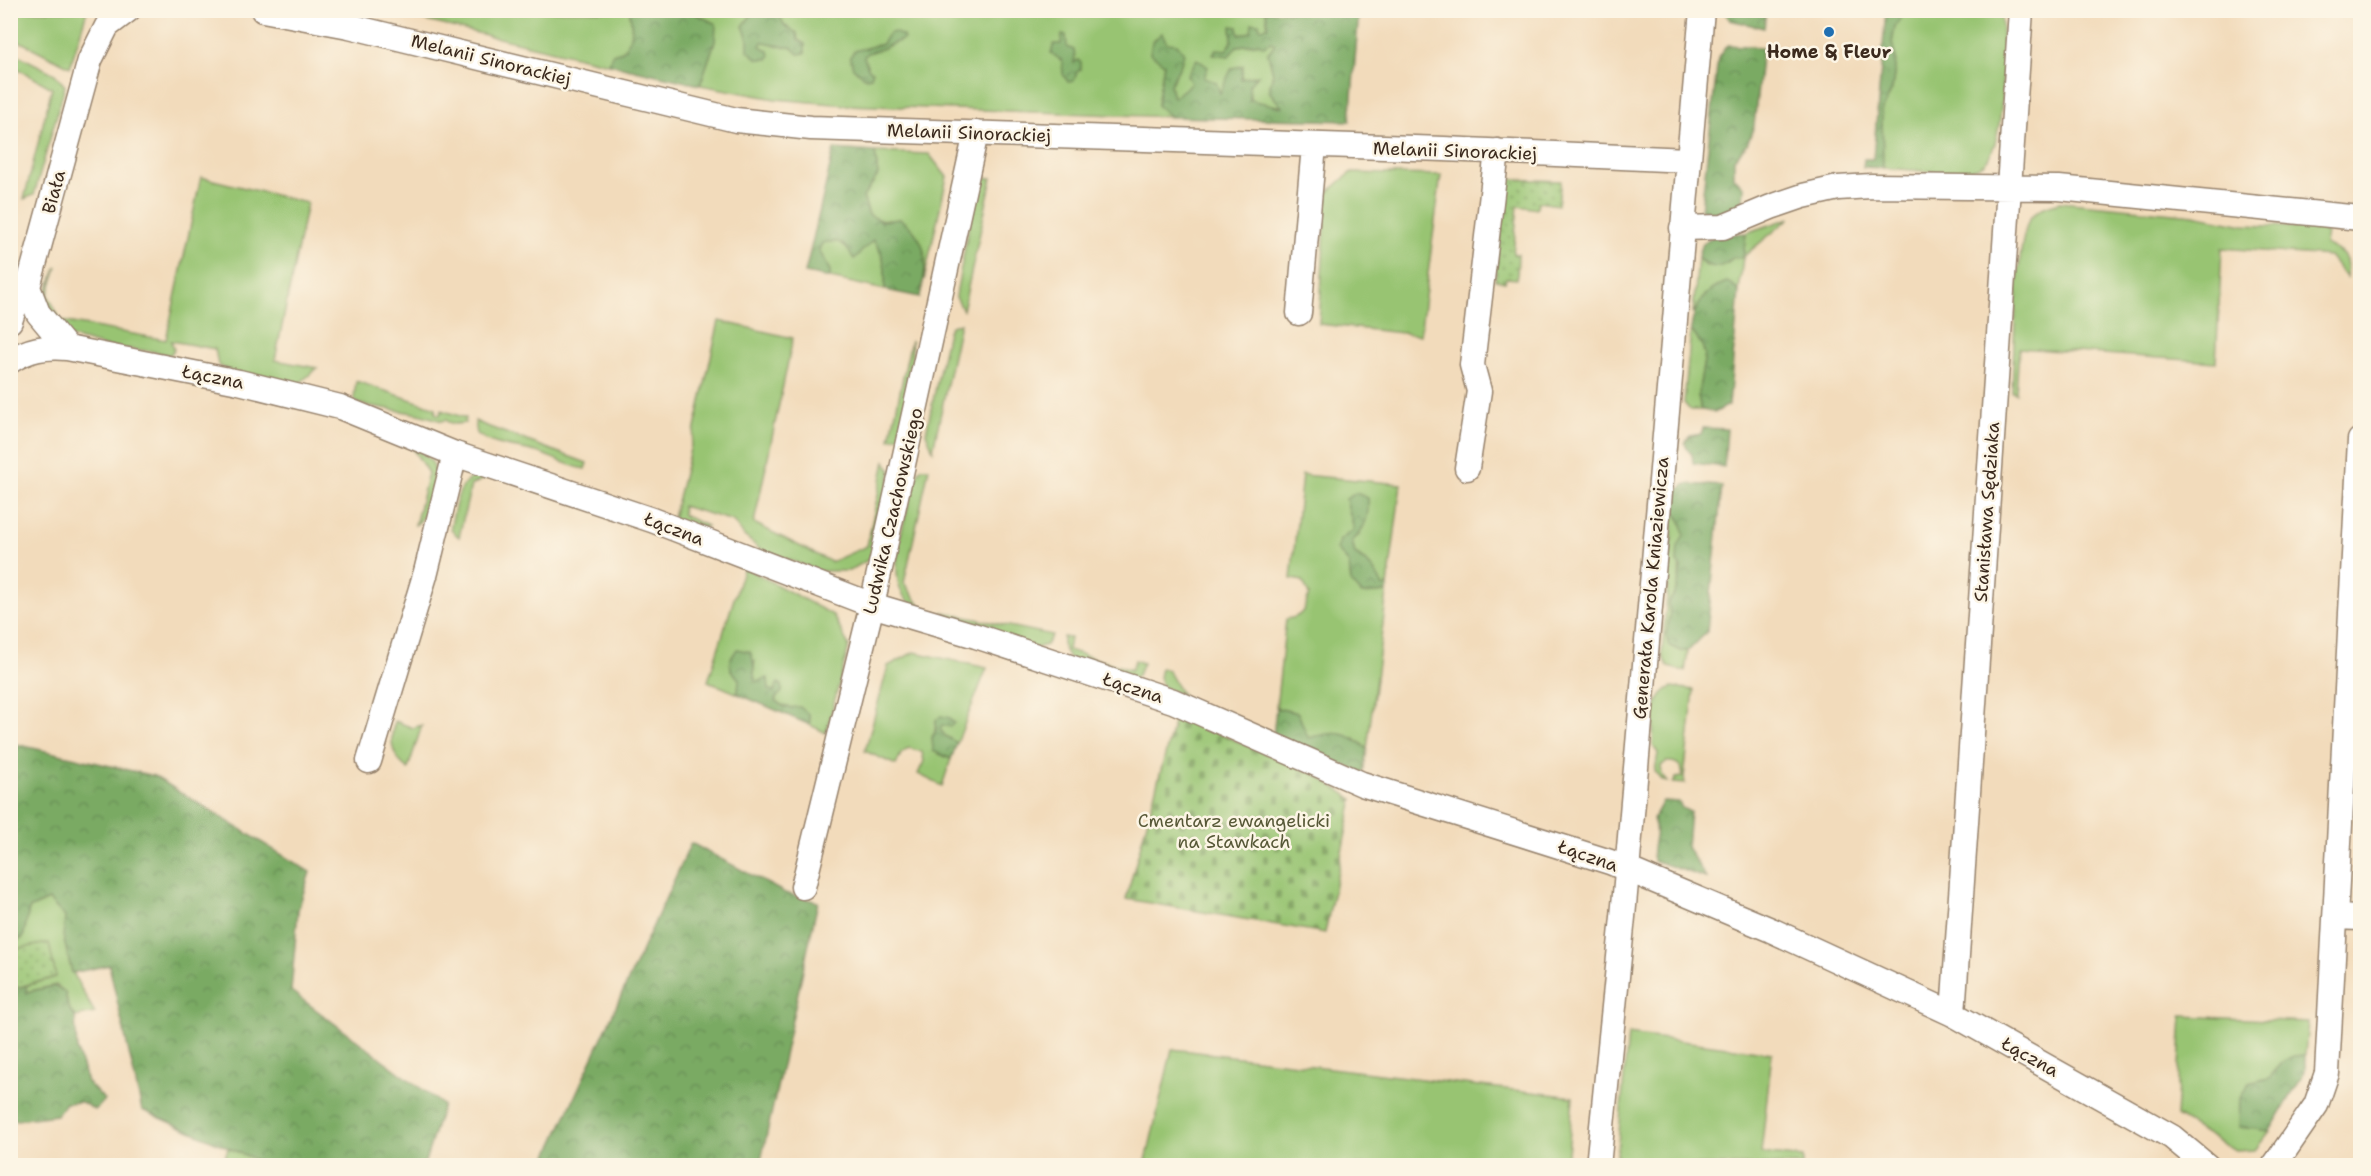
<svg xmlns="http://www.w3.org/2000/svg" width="2371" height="1176" font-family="'Shantell Sans',sans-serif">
	<defs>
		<pattern id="forest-crowns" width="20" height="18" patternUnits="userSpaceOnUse" patternTransform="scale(1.5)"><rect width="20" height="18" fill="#7aaa64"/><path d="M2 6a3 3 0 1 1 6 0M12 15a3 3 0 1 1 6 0" fill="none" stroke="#658b52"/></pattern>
		<pattern id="cemetery-stones" width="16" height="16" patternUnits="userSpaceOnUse" patternTransform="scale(1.5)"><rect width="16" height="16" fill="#98c472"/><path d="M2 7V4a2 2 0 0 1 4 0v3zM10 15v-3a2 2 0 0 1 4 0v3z" fill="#7d9f5d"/></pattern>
		<pattern id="garden-dots" width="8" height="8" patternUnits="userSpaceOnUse" patternTransform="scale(1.5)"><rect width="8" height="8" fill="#98c472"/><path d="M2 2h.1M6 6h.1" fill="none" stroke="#7d9f5d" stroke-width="1.8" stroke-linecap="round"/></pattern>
	</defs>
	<rect width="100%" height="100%" fill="#fcf5e5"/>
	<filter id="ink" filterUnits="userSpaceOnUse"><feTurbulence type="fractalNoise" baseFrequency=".0167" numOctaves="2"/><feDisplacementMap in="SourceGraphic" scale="12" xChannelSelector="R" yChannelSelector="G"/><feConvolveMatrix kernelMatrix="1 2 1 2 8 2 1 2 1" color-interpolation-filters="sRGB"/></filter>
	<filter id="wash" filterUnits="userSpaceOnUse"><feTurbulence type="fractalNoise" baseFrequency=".008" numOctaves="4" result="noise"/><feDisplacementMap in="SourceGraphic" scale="24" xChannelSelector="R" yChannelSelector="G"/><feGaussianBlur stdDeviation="1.35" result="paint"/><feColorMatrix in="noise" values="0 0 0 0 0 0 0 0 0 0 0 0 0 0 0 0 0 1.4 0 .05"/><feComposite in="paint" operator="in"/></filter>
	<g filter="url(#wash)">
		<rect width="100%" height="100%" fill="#f2dbbb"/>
		<!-- grass -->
		<path fill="#98c472" stroke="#6a7748" stroke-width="1.5" d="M10,11H87L70,67L11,37Z
			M384,11H630C631,31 636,32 623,51L612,54L609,64Z
			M695,11H1266L1268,27L1260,28L1252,24V32L1238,36L1227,51L1229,56L1237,46L1271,42L1276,44L1268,53L1273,73L1269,91L1283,108L1250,100L1249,85L1257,76L1241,79L1243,66L1220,93L1191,84L1173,98L1170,85L1181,64H1164L1157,105L1171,117L846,105L775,99L700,85L715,41Z
			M1904,11H2001C2003,41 2009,152 1980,166C1956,177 1910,169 1883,168L1882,111L1892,89L1896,59L1892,43L1895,26Z
			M10,51L55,74L65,86L34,195L24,199L52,88L11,65Z
			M875,152L929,154L947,177L924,280C926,252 924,235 900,219L882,221L869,215L863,197L878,175Z
			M1350,173L1441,175L1420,335L1319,324L1327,193Z
			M201,177L307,203L275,360L317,368L300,383L237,375L218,365L215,349L171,341L174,350L170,355L150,351L107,347L68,336L56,323L45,300L46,293L57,267L48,295L61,321L166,340Z
			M981,178H992L963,310L956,297L957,289L976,190Z
			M2060,202L2194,215L2244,225L2316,228L2327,233L2325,244C2344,253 2349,256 2347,278L2329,256L2222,248L2216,362L2019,348L2016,393L2012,392C2014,360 2015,237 2031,217C2038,208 2049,205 2060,202Z
			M1790,218L1743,257L1739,291L1733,285L1705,295L1693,313L1698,258L1706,266L1727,264L1733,257H1743L1746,233Z
			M873,240C886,257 886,270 885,290L830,278V271L819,250L822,243C841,239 843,242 854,258Z
			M719,321L793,338L754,523L831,562L867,546L885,461L891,471L875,551L868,560L849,571H819L760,549L744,536L733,521L682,506L683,515L707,526L699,530L673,518L693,437Z
			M960,323L933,450L926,433L948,331L951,326Z
			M1691,330L1702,345L1705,355L1698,395L1701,410H1690L1684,403Z
			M911,340L913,368L903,436L890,439Z
			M356,381L436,408L435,413L440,415L441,410L466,418L465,423L455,424L448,422L446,420L442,421L419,414L359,404L354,399Z
			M475,421L484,425L587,463L585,469C571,467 557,460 545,455C522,446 497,449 477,434Z
			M411,446C419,451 429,456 433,464C439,476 427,520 415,525L428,473Z
			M922,468H929L904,583L921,607C873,597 910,502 919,471Z
			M478,474L493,475L471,485L459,537L451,530V525C456,504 457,483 478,474Z
			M1302,475L1401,484L1388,586L1383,587C1376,571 1370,563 1355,554L1352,541L1360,534L1354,530L1340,540L1349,564L1351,582L1362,594L1387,592L1367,749L1355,738L1308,739L1298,713L1276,708L1286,619C1303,617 1304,610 1309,595L1303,581L1291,579Z
			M1674,510L1682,523L1684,535C1672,558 1689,576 1669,602L1670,617L1666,635L1680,651H1688L1685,671L1668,667L1662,655Z
			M744,567L833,615L849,646L826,733L810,725L809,715L779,704L775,699L778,684L774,691L769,690L763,679L756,683L753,676L755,661L731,670L739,679L738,694L708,681Z
			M943,612L1052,635L1046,645L1036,648L951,622Z
			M1063,637L1070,638L1068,650L1131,670L1135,660L1143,663L1138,675L1131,681L1069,658L1063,647Z
			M914,652L987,668L957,743L945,736L940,729L942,725L936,720L933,751L951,759L942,786L918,774L924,761L922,752L909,748L901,754L896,765L865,751L888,666Z
			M1161,668L1168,670L1182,695L1163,687L1159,677Z
			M1672,687L1694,690L1684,777L1685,784L1673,783L1676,778L1682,777C1684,766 1676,761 1666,762L1661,766L1662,775L1668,782L1663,781L1655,772L1658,753L1653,746C1654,727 1650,695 1672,687Z
			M395,721L413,728L422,725L408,769C391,757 389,740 395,721Z
			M49,900L65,917C61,956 76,981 95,1013L75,1017L68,1007L65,992L56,985L26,992V986L56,977L48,943L11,950V943L23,938L29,909Z
			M2182,1016L2308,1022L2305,1055L2294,1056L2283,1062L2269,1078L2249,1083L2240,1126L2270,1131L2255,1150L2235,1151L2176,1116Z
			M1628,1034L1772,1053L1761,1153L1803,1158V1165H1616Z
			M1172,1049L1573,1097L1567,1165H1145Z
			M228,1148L269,1165L222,1166Z"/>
		<!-- forest -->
		<path fill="url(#forest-crowns)" stroke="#5a6a41" stroke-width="1.5" d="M1723,10L1766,11L1764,28L1730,20Z
			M630,11H695L696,14L716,24L715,41L700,85L609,64L612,54L623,51C636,32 631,31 630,11Z
			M762,11H781L779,13L784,25L797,33L798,40L805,44V53L798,54L791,47C780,49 773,42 762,42L760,46L769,51L770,56L768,59H758L748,51V39L743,26L752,14Z
			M1290,11H1359L1350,121L1171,117L1157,105L1164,64L1150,53L1152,42L1162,33L1167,43L1177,44L1184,53L1181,64L1170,85L1173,98L1191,84L1187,75L1197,59L1208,67L1204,78L1216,82L1220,93L1232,68L1243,66L1241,79L1258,75L1249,85L1250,100L1282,107L1269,91L1273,73L1268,53L1275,44L1271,42L1263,46L1259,43L1237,46L1229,56L1213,54L1216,49L1227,50L1232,41L1231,26L1238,27L1239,35L1251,32L1252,23H1259L1260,28L1268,27L1266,11H1286L1289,13Z
			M1886,11H1904L1905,13L1895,26L1892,43L1896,59L1892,89L1882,111L1883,168L1863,167L1864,159H1873Z
			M894,32L903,36L904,39C890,44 881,51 867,53L864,57L869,70L873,71L871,77L866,78L853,68L850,57L854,51L882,44L888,34Z
			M1062,35H1066L1067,47L1074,50L1075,56L1074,63L1078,60L1081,63V69L1077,72L1074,81L1068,82L1063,74L1062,61L1051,53L1054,44H1061Z
			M1727,45L1762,47L1754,126L1747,144L1734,159V177L1744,188L1743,200C1730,213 1719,215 1701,210L1718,58Z
			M834,149L875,152L878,175L863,197L869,215L882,221L900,219C930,239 928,265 920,297L885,290C886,270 886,256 873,240L854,259C843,242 842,239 822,243L819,250L830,271V278L805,273Z
			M1746,233L1743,258L1733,257C1722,270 1710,270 1698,258C1700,232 1725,235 1746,233Z
			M1727,282L1733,285L1739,291L1729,405L1716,412L1701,410L1698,395L1705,355L1702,345L1691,330C1693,308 1704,290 1727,282Z
			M1703,428L1727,429L1724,467L1693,463L1692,454L1687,449L1685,443L1690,436L1701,434Z
			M1686,484L1722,486L1707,632L1688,651H1680L1669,645L1666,635L1670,617L1669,602C1677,592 1680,580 1681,567L1677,563L1678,547L1684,535L1682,523L1674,510L1676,492Z
			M1356,493L1368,498C1369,515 1366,529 1352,541L1355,554C1369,563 1376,571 1383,587L1388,586L1387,592L1362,594L1351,582L1349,564L1337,549L1340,540L1354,530L1346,499Z
			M737,649L750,652C757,664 751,671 756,682L768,678L769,690L774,691L778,683L782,685V692L775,699C781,708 789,708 800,707L809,715L810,725L738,694L739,679L731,670L730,660Z
			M1276,708L1298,713L1308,738C1333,732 1346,729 1367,749L1363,773L1273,737Z
			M941,716L950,718L954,723L950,727L942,725L940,729L945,736L957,743L951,759L933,751L932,737L936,730V720Z
			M11,743L154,776L310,872L298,910L291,991L443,1105L424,1165H268L142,1110L109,965L72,973L63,936L65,917L49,900L29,909L23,938L11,943Z
			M1663,801L1679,802L1682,808L1690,812L1687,847L1706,878L1653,860C1650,844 1660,837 1653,819Z
			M691,843L785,893L818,902L760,1165L543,1166Z
			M26,986L27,992L54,986L65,992L68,1007L75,1017L77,1050L87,1082L105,1100L95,1110L82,1102L66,1103L57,1115L16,1120L11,1118V989Z
			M2305,1055V1072L2270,1131L2239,1127L2240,1098L2249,1083L2269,1078L2283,1062L2294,1056Z"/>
		<!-- cemetery -->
		<path fill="url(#cemetery-stones)" stroke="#6a7748" stroke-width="1.5" d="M1176,715L1316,775L1353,799L1325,933L1126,899Z"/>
		<!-- garden -->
		<path fill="url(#garden-dots)" stroke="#6a7748" stroke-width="1.5" d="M1506,179L1561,181L1558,205L1538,202L1537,209L1518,206L1513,254H1518L1517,279L1506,278L1505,282L1495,280Z
			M49,943L56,977L11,989V950Z"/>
	</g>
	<g filter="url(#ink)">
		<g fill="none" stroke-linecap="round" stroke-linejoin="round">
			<defs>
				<path id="street" d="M263,10L349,26L736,120L811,128L1444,149L1687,160
					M1682,228L1723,227L1771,207L1803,196L1838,188L1871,186L2059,188L2360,218
					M28,287L38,313L67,348
					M1299,313L1314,146
					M10,321L16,303L28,287L90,60L107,26L128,10
					M10,361C29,349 45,346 67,348L239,382L340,407L455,454L652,520L872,605L976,636L1173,701L1362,784L1610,862L1771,930L1953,1014L2172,1137L2207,1166
					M1467,468L1479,391L1472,365L1497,151
					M369,761L426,572L455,454
					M803,887L872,605L976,133
					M2335,917L2360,918
					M1953,1014L2021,10
					M1598,1166L1623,917L1702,10
					M2274,1166L2316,1105L2327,1073L2360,440"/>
			</defs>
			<!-- street casing -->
			<use href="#street" stroke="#96826c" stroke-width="27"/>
			<!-- street -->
			<use href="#street" stroke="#fff" stroke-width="24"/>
		</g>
	</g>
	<!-- markers -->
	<circle fill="#1f6fb2" stroke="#fcf5e5" stroke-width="2" cx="1829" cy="32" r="6"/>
	<g text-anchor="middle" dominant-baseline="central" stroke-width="5" stroke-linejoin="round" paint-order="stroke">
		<!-- poi labels -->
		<g font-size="18" font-weight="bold" fill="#3b2a1e" stroke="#fcf5e5">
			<text x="1829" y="52">Home &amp; Fleur</text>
		</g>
		<!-- street labels -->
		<g font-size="18" fill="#3b2a1e" stroke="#fcf5e5">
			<text transform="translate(491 60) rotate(14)">Melanii Sinorackiej</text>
			<text transform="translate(969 133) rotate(2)">Melanii Sinorackiej</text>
			<text transform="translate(1455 151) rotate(2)">Melanii Sinorackiej</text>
			<text transform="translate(54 192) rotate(-75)">Biała</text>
			<text transform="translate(213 377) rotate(11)">Łączna</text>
			<text transform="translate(893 511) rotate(-77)">Ludwika Czachowskiego</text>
			<text transform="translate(1987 512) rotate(-86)">Stanisława Sędziaka</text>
			<text transform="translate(674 529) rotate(21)">Łączna</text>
			<text transform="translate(1651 588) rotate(-85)">Generała Karola Kniaziewicza</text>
			<text transform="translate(1133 688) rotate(18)">Łączna</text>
			<text transform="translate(1588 856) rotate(19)">Łączna</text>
			<text transform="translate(2030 1057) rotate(29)">Łączna</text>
		</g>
		<!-- park labels -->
		<g font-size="18" fill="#575837" stroke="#fcf5e5">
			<text x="1234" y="821">Cmentarz ewangelicki<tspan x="1234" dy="21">na Stawkach</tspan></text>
		</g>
	</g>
	<!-- margin -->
	<rect width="2371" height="1176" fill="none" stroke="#fcf5e5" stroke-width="36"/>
</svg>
